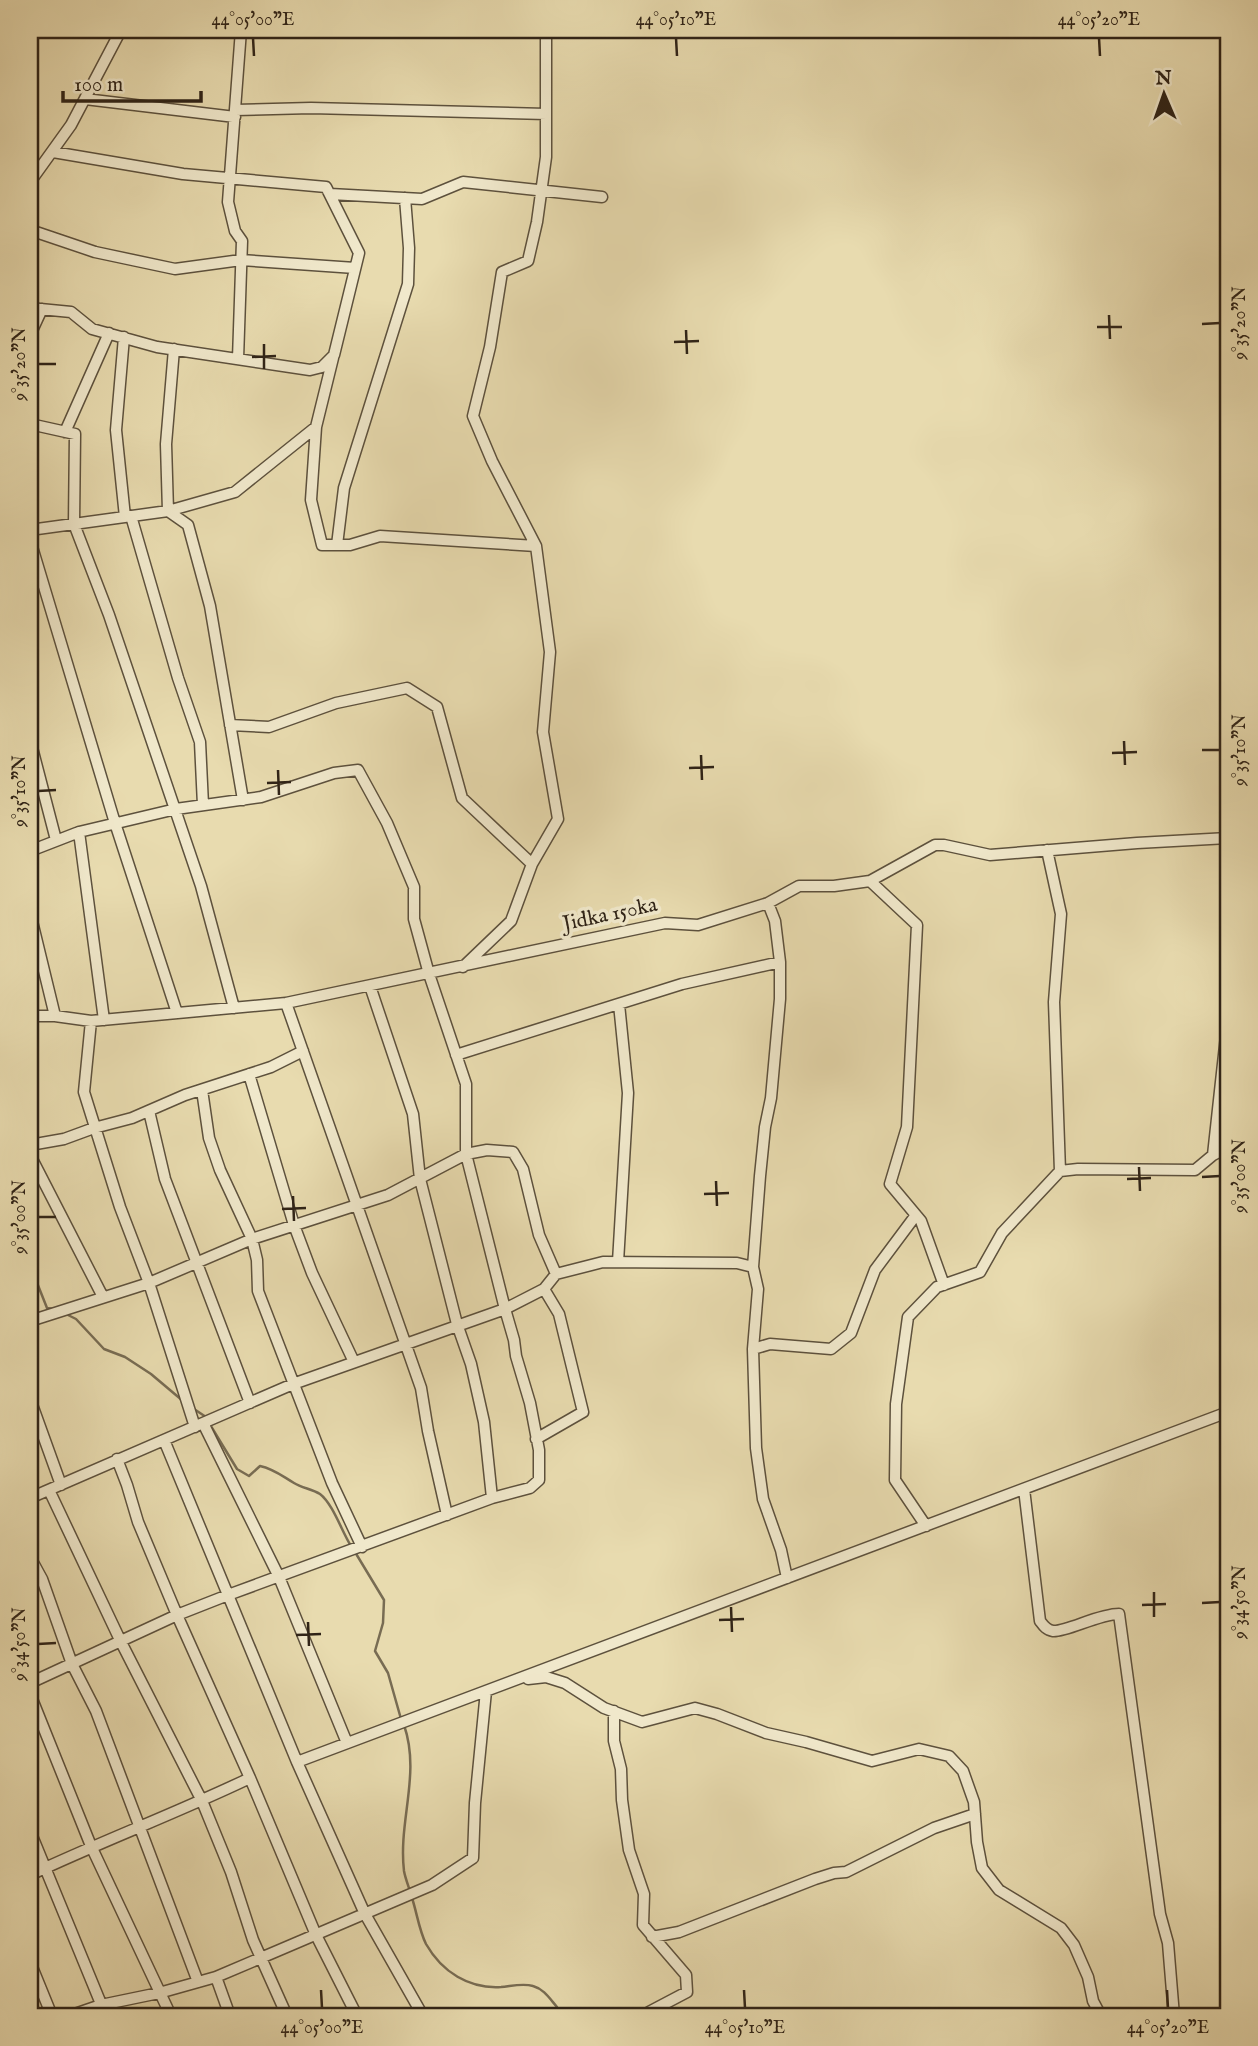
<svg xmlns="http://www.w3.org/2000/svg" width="1258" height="2046" font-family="'IM FELL English',serif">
	<rect width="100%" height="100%" fill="#e8dbaf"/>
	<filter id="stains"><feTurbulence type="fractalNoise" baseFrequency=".00286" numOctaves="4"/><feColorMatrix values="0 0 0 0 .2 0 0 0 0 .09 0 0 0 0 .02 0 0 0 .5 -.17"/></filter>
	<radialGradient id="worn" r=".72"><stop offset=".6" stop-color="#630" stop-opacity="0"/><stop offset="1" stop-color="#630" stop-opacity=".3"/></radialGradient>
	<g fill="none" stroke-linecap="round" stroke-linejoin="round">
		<!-- stream -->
		<path stroke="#786c53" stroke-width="2.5" d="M30,1265L47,1308L54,1309
			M66,1314L76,1319L104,1349L125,1357L151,1374L183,1401
			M194,1409L206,1417
			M209,1423L237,1469L249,1476L260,1466C274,1469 282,1476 294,1483C302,1488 312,1489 320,1494C333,1504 342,1532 351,1546
			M355,1552L384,1600L383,1623L375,1651L388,1673L401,1719
			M404,1725C421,1774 398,1821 404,1871C405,1877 408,1885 410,1891
			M412,1898C417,1913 419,1930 426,1944C442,1972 469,1989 501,1987C512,1986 523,1983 533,1986C544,1989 550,1999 557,2007L555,2016"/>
		<defs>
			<path id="minor" d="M518,30H540
				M85,99L235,117
				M235,110L311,108L546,114
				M30,182L71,125L121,30
				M330,194L422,199L463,182L602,197
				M30,230L95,252L175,269L241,260L355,268
				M30,308L71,312L92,329L157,347L310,370L322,367L334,355L359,253L326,187L183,174L53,152
				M30,335L42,309
				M124,337L116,430L125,517
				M174,349L166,444L168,511L188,525L210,606L243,800
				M333,358L316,427L311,500L322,545H350L380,536L536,546
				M238,359L242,241L235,231L228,202L241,30
				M30,424L75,434L74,524L109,615L201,886L234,1008
				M65,432L109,333
				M131,516L178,678L200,742L203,805
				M30,530L168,511L235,492L316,427
				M30,540L115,823L177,1013
				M337,545L344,488L408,284L409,248L405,198
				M230,725L269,727L336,703L407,688L437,707L462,798L532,864
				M30,740L56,840
				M79,832L104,1020
				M30,851L79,832L176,809L261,797L334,773L358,770L387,823L414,887V919L429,974L466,1084V1154L505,1309L544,1289L556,1274L539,1235L523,1169L513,1152L487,1150L466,1154L388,1195L252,1239L149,1283L30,1321
				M870,881L917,925L907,1127L890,1184L921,1221L944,1285
				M768,903L775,921L780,962V999L771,1098L765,1127L760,1176L753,1267L758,1289L753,1349L756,1448L763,1499L781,1550L787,1578
				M30,913L55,1016
				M463,967L511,921L532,864L558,819L543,732L550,652L536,546L492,461L473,416L490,347L502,272L528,261L537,222L546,157V30
				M370,986L413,1114L420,1179L457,1324L471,1364L484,1422L492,1498
				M286,1003L421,1388L428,1431L447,1515
				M30,1016H55L91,1021L286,1003L665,923L698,925L768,903L799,886H834L870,881L935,845H944L990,855L1137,843L1228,838
				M91,1021L84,1092L120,1207L149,1283L195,1427
				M456,1055L682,984L780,962
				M249,1074L294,1225L312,1273L354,1362
				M202,1090L209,1138L220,1170L252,1239L257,1260L258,1291L332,1483L362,1547
				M149,1111L165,1179L250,1403
				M30,1145L64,1139L94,1128L132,1118L185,1095L271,1067L303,1051
				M30,1155L103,1297
				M1213,1155L1228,1147
				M1060,1171L1078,1169L1195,1170L1213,1155L1228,1018
				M618,1262L628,1093L619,1004
				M556,1274L603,1262L737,1263L753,1267
				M753,1349L770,1344L831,1349L851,1333L875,1270L916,1215
				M30,1399L61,1485
				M203,1423L279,1577L347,1743
				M536,1439L583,1412L559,1314L544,1289
				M164,1440L297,1762L365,1914L423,2016
				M117,1459L127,1485L138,1522L177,1615L250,1778L316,1935L357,2016
				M1024,1489L1040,1621C1043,1625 1046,1630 1053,1631C1067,1632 1098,1614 1119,1614L1160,1914L1168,1943L1174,2016
				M49,1490L121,1642L202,1801L231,1872L253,1940L287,2016
				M30,1498L293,1384L505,1309L514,1340L516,1356L530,1403L539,1450V1480L530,1488L492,1498L228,1595L177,1615L30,1683
				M926,1526L895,1480L896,1404L908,1317L937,1287L980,1272L1002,1233L1060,1171L1054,1002L1061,914L1047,850
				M30,1557L42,1579L72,1664L96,1711L198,1982
				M528,1679L546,1677L565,1683L604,1708L642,1722L695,1708L717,1714L766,1733L806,1742L872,1761L919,1749L949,1756L963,1771L974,1802L977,1842L982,1868L999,1890L1061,1928L1074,1945L1088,1977L1093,2001L1101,2016
				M30,1694L91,1846L171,2016
				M614,1711V1741L621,1769L622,1800L629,1850L644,1894L643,1925L686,1975L687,1992L649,2012L652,2016
				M297,1762L1228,1412
				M30,1831L106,2016
				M30,1875C102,1841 177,1813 250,1778
				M652,1937L679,1932L815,1879L834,1873L846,1872L934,1828L975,1814
				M30,1962L52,2016
				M216,1977L230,2016
				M69,2016L101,2005L159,1993L216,1977L432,1885L473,1858L475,1803L486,1691"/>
		</defs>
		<!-- minor casing -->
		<use href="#minor" stroke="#5d513d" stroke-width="13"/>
		<!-- minor -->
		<use href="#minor" stroke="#f0e8cb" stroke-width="10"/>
	</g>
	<!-- ticks -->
	<path fill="none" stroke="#2f2317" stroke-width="2.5" d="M253,38L254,56M676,38L677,56M1099,38L1100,56M1109,315L1110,339M1202,324L1220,323M1097,327H1122M686,330L687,354M674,342L699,341M264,344V369M252,357L276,356M38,364H56M1124,741L1125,765M1202,750H1220M1112,753L1137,752M701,755L702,780M689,768L714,767M278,770L279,795M267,783L291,782M38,791L56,790M1139,1167L1140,1191M1202,1177L1220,1176M1127,1179L1151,1178M716,1181L717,1206M704,1194L729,1193M293,1196L294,1221M282,1209L306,1208M38,1217H56M1154,1592V1617M1202,1603L1220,1602M1142,1605L1166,1604M731,1607L732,1632M719,1620L744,1619M308,1622L309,1646M296,1635L321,1634M38,1644L56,1643M321,1990L322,2008M744,1990L745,2008M1167,1990L1168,2008"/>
	<g text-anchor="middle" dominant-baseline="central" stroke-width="7" stroke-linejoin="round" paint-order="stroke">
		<!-- street labels -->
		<g font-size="21" fill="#2f2317" stroke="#f0e8cb">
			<text transform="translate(610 915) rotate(-12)">Jidka 150ka</text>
		</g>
	</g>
	<!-- margin -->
	<rect width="1258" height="2046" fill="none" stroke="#e8dbaf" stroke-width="77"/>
	<!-- north arrow -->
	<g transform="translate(1164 94) rotate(358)" stroke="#f0e8cb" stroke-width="5" paint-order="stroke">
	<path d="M0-5L12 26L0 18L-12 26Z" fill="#2f2317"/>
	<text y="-10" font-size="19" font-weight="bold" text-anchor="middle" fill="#2f2317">N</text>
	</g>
	<!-- scale -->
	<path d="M63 91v10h138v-10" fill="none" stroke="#2f2317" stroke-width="3.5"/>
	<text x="74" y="91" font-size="21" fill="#2f2317" stroke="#f0e8cb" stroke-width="5" paint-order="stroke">100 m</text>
	<rect x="38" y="38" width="1182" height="1970" fill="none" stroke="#2f2317" stroke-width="2.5"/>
	<g font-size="18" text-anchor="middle" fill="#2f2317">
		<text x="253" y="25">44°05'00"E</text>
		<text x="676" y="25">44°05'10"E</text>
		<text x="1099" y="25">44°05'20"E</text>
		<text transform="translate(1239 323) rotate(-90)" y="6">9°35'20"N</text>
		<text transform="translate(19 364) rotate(-90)" y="6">9°35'20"N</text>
		<text transform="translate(1239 750) rotate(-90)" y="6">9°35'10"N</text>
		<text transform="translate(19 791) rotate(-90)" y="6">9°35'10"N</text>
		<text transform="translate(1239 1176) rotate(-90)" y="6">9°35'00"N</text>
		<text transform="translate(19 1217) rotate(-90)" y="6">9°35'00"N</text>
		<text transform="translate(1239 1602) rotate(-90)" y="6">9°34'50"N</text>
		<text transform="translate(19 1644) rotate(-90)" y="6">9°34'50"N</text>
		<text x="322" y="2033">44°05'00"E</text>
		<text x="745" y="2033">44°05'10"E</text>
		<text x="1168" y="2033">44°05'20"E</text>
	</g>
	<rect width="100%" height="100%" filter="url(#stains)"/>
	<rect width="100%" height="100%" fill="url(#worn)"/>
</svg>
